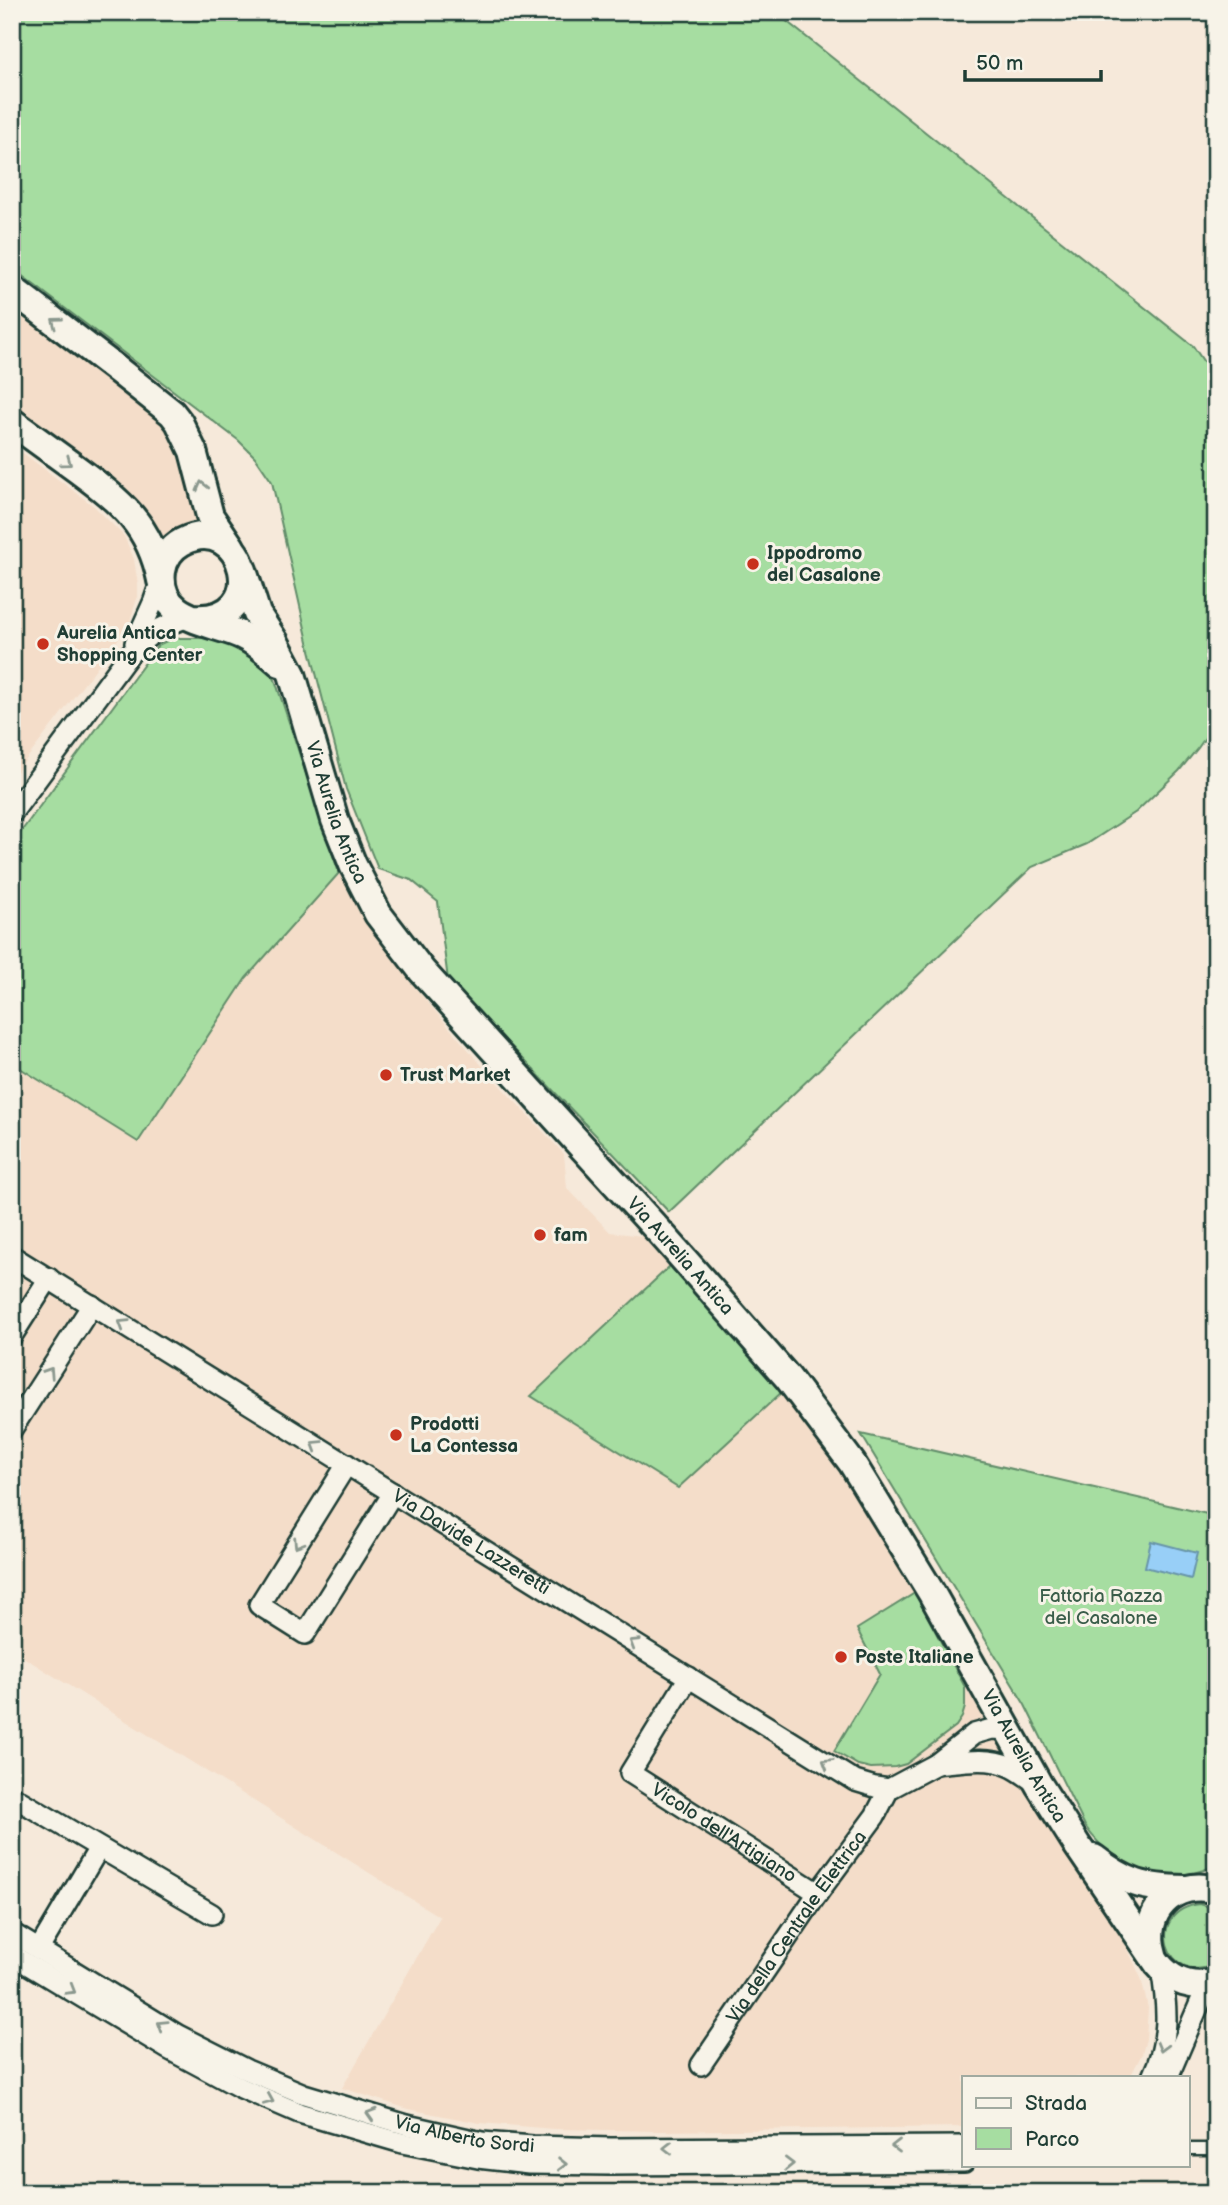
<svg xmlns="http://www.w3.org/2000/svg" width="1228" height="2205" font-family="'Balsamiq Sans',sans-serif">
	<rect width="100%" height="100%" fill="#f6e9da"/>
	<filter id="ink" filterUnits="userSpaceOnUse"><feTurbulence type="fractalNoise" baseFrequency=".0143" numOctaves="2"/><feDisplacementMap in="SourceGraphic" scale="14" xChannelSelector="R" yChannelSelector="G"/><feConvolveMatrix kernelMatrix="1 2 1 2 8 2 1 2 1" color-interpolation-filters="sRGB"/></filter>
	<g filter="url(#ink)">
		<!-- built -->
		<path fill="#f4ddc9" d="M12,302L156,413L178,437L202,526L177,531L162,538L152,517L132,498L12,402Z
			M12,445L95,507L124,536L134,559L138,585L137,598L129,625L12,778Z
			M339,873L384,945L410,982L491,1076L564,1154L567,1188L610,1232L642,1236L783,1391L845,1473L915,1593L965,1687L1046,1817L1114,1919L1141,1978L1148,2008L1146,2039L1142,2054L1130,2077H964V2127L661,2131L554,2129L480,2123L408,2109L342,2088L440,1917L12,1650V1063L138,1142L246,978Z"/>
		<!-- green -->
		<path fill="#a6dda1" stroke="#628d6a" stroke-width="2" d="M12,12H775L1193,346L1216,380V722L1198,748L1179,771L1136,812L1087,844L1032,867L669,1212L448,980L438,902L411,880L378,869L346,789L309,646L272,482L255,457L238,440L12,268Z
			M173,638H223L234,641L270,670L275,680L339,873L246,978L138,1142L12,1063V844L158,645Z
			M670,1266L783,1391L678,1488L531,1396Z
			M861,1434L1216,1516V1865C1165,1889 1116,1870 1085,1826L1025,1705Z
			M915,1593L965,1687V1707L962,1717L956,1726L906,1764L895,1767L871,1768L858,1765L834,1751L880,1674L857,1629Z
			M1200,1904L1216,1909V1964C1166,1988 1142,1911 1200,1904Z"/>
		<!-- water -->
		<path fill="#98cff7" stroke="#6895a9" stroke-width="2" d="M1151,1541L1197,1553L1191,1579L1145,1567Z"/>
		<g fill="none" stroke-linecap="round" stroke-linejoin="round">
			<defs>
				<path id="lane" d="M1188,2149H1216"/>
				<g id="street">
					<path d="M135,643L153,603L161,580"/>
					<path d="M12,813L128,656C150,633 158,627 189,617"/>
					<path id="s1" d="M12,1256L855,1781L875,1787L889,1789L936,1764L974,1734L992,1729L1009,1730"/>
					<path d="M12,1336L49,1278"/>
					<path d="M12,1429L92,1305"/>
					<path d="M347,1464L259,1605L305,1634L393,1493"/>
					<path id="s2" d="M689,1677L630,1773L818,1893"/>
					<path d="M936,1764C959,1762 987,1756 1009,1766C1019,1770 1028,1778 1038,1784"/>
					<path d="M12,1796L212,1914"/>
					<path id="s3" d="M12,1933L178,2035L247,2070L304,2094L407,2125L482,2142L533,2146L611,2148L964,2146"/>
					<path d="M39,1949L99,1848"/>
					<path d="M12,1955L168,2049L239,2087L299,2113L402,2143L478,2158L529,2164L610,2165L964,2162"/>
					<path id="s4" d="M701,2065L818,1893L875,1816L889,1789"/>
					<path d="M1152,2077C1170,2039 1168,2009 1161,1968"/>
					<path d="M1168,2077L1208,1984"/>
				</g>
				<g id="secondary">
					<path d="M12,289L119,371L172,413L179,422L193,451L210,516L231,547"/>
					<path d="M12,422C34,438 56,454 78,470C121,502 150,525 161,580"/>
					<path id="s5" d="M243,570L257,614L275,642L292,674L335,820L353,865L378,914L422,971L666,1239L788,1378L852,1463L931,1592L1039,1785L1077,1845L1158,1964C1173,1982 1193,1989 1216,1982"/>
					<path d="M193,618C275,624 245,509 182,542C171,548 164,559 162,571C156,619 209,621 241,635C256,642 268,652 280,663"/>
					<path d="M1094,1858C1127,1884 1144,1888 1185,1889"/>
					<path d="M1153,1954C1140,1912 1174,1878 1216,1890"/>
				</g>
			</defs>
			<!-- lane casing -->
			<use href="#lane" stroke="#1f3d34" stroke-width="15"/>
			<!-- street casing -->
			<use href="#street" stroke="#1f3d34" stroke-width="24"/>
			<!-- secondary casing -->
			<use href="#secondary" stroke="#1f3d34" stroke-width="32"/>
			<!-- lane -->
			<use href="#lane" stroke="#f7f3e8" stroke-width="10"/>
			<!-- street -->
			<use href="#street" stroke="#f7f3e8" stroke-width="19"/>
			<!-- secondary -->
			<use href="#secondary" stroke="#f7f3e8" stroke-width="26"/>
		</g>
		<!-- one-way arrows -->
		<defs><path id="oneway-chevron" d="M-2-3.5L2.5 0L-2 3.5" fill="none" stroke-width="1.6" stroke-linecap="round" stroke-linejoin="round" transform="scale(1.75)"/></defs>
		<g stroke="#8b988e">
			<use href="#oneway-chevron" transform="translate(56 322) rotate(-143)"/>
			<use href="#oneway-chevron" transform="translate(67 462) rotate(36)"/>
			<use href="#oneway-chevron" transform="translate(202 486) rotate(-104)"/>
			<use href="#oneway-chevron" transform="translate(123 1324) rotate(-148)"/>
			<use href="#oneway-chevron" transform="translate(49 1372) rotate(-57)"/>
			<use href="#oneway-chevron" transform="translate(316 1445) rotate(-148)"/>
			<use href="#oneway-chevron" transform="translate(298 1543) rotate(122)"/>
			<use href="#oneway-chevron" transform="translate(634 1643) rotate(-148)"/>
			<use href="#oneway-chevron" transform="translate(827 1763) rotate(-148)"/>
			<use href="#oneway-chevron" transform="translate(71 1990) rotate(31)"/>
			<use href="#oneway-chevron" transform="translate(162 2025) rotate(-148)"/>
			<use href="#oneway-chevron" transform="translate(1162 2047) rotate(105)"/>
			<use href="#oneway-chevron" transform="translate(269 2100) rotate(23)"/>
			<use href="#oneway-chevron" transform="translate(371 2114) rotate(-163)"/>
			<use href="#oneway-chevron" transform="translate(896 2146) rotate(180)"/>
			<use href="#oneway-chevron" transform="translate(668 2148) rotate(180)"/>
			<use href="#oneway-chevron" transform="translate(562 2164) rotate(1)"/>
			<use href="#oneway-chevron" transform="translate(789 2164) rotate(-1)"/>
		</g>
	</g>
	<!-- markers -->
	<g fill="#c8321e" stroke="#f7f3e8" stroke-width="2.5">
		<circle cx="753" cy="564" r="7"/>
		<circle cx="43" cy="644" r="7"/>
		<circle cx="386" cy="1075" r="7"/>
		<circle cx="540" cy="1235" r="7"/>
		<circle cx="396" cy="1435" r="7"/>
		<circle cx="841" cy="1657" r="7"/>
	</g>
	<g text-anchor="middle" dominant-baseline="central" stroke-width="6" stroke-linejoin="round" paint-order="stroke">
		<!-- poi labels -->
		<g font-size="19" font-weight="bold" fill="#1f3d34" stroke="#f7f3e8" text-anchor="start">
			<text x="767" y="553">Ippodromo<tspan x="767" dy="22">del Casalone</tspan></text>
			<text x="57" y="633">Aurelia Antica<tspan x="57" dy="22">Shopping Center</tspan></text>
			<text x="400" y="1075">Trust Market</text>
			<text x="554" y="1235">fam</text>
			<text x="410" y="1424">Prodotti<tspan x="410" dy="22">La Contessa</tspan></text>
			<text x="855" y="1657">Poste Italiane</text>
		</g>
		<!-- street labels -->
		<g font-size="19" fill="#1f3d34" stroke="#f7f3e8">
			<text stroke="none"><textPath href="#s5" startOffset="261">Via Aurelia Antica</textPath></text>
			<text stroke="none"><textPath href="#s5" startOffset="828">Via Aurelia Antica</textPath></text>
			<text stroke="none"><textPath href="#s1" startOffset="541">Via Davide Lazzeretti</textPath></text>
			<text stroke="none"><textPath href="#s5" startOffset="1437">Via Aurelia Antica</textPath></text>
			<text stroke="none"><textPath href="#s2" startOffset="224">Vicolo dell'Artigiano</textPath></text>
			<text stroke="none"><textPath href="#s4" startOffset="168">Via della Centrale Elettrica</textPath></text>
			<text stroke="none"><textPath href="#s3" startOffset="500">Via Alberto Sordi</textPath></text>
		</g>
		<!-- park labels -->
		<g font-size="19" fill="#3a5d4a" stroke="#f7f3e8">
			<text x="1101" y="1596">Fattoria Razza<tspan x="1101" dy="22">del Casalone</tspan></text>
		</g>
	</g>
	<!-- margin -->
	<rect width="1228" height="2205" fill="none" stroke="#f7f3e8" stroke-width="42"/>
	<rect x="21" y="21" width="1186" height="2163" fill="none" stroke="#1f3d34" stroke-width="2.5" filter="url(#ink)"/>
	<!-- legend -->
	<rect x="962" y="2076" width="228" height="91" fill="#f7f3e8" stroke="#a1aaa0" stroke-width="2"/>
	<rect x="976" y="2098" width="35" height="10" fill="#f7f3e8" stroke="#a1aaa0" stroke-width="2"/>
	<text x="1025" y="2110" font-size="21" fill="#1f3d34">Strada</text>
	<rect x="976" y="2128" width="35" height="21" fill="#a6dda1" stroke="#a1aaa0" stroke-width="2"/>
	<text x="1025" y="2146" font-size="21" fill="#1f3d34">Parco</text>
	<!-- scale -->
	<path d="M965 70v10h136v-10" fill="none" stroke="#1f3d34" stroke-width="3.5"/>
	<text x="976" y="70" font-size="21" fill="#1f3d34" stroke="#f7f3e8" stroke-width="5" paint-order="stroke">50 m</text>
</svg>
